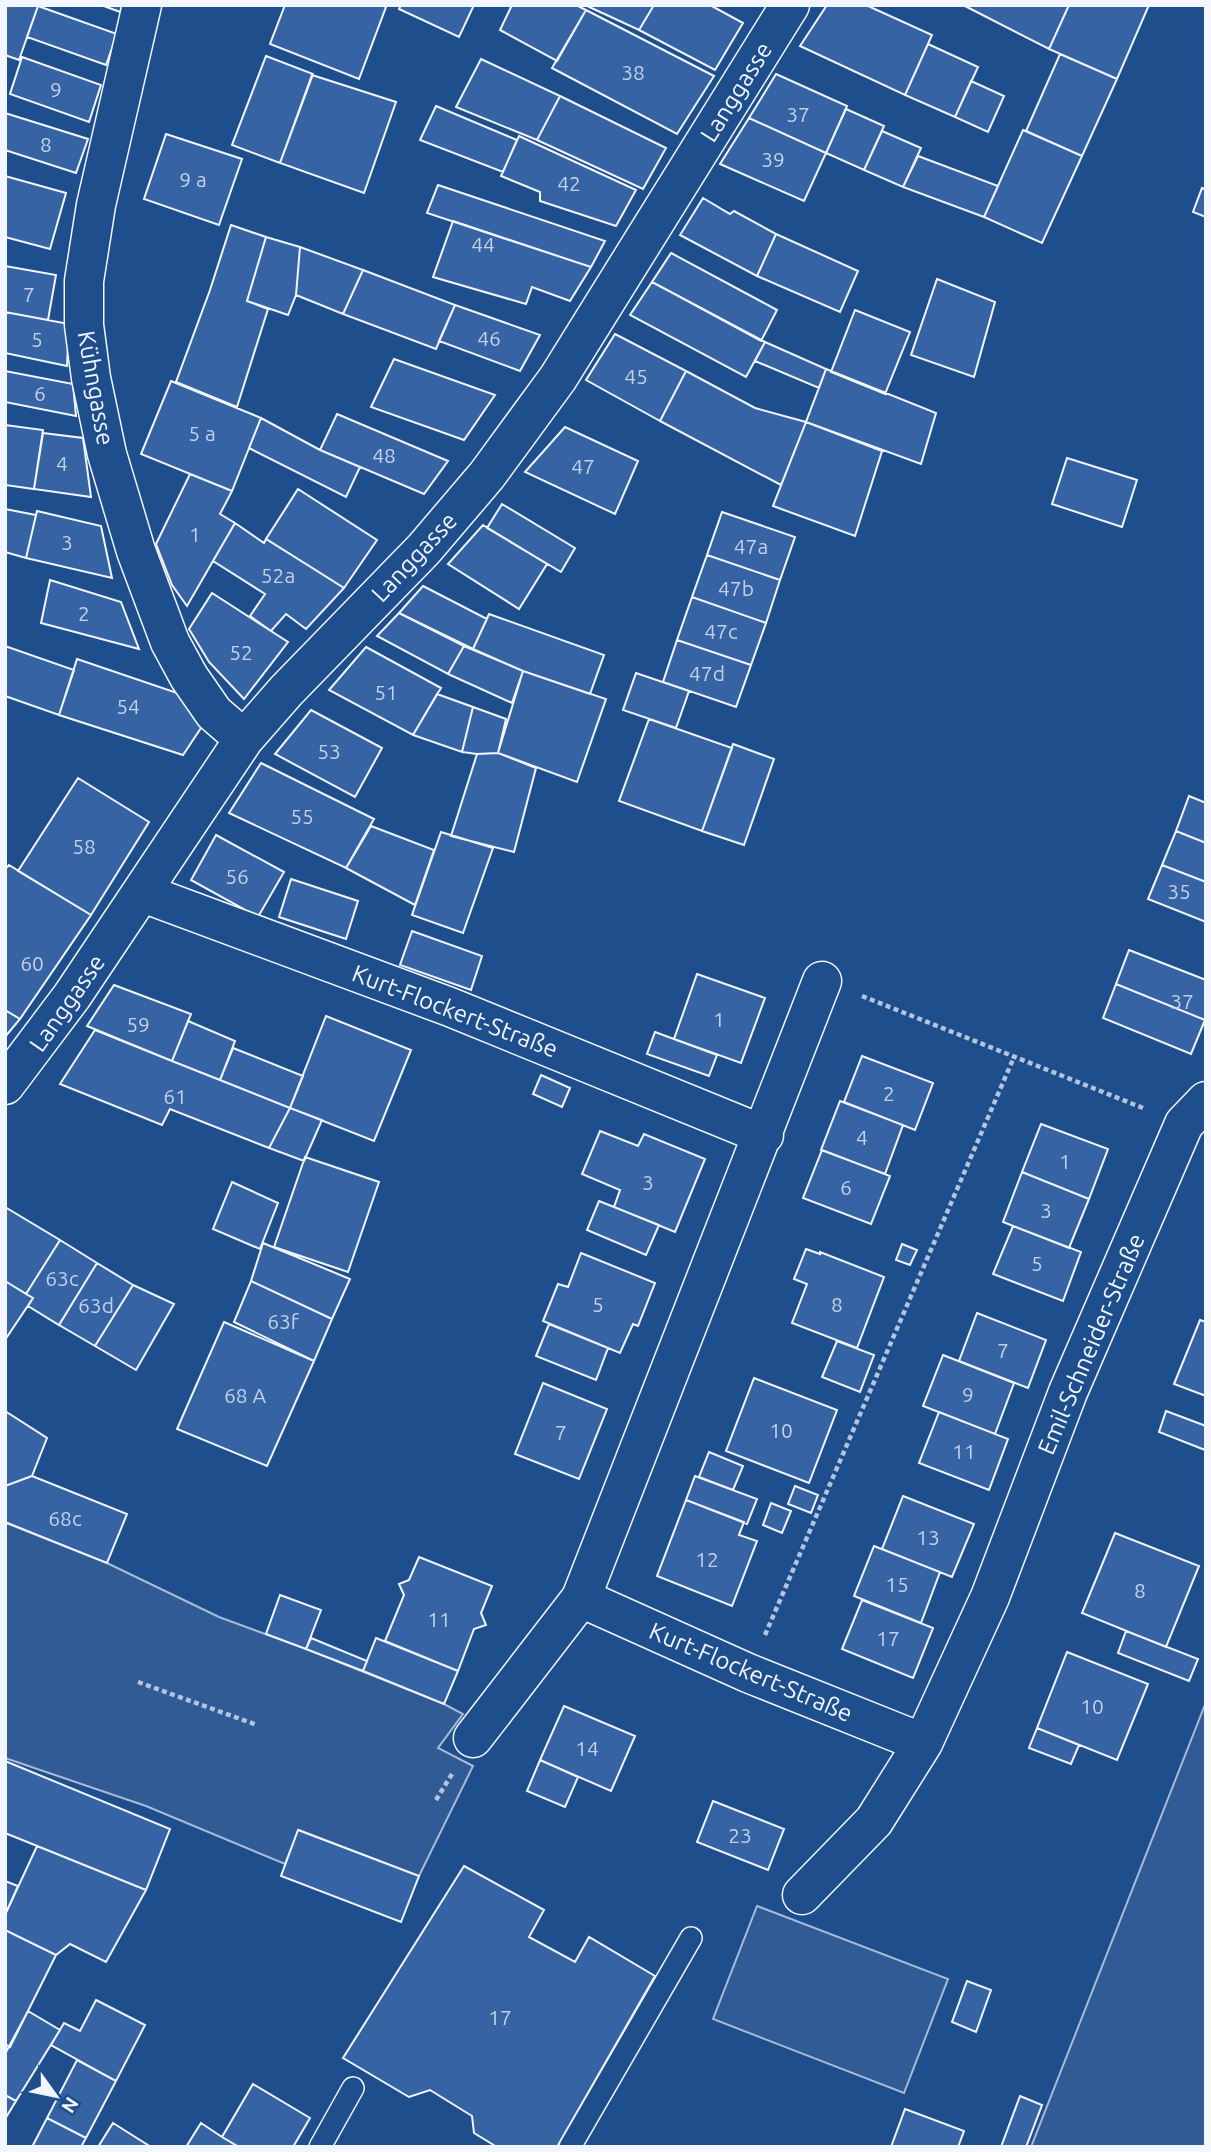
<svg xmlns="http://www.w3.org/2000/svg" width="1211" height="2152" font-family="Ubuntu,sans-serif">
	<rect width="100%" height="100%" fill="#1f4e8c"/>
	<!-- built -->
	<path fill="#305b95" stroke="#a8bbd7" stroke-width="2" d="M6,1523L107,1563L219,1617L306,1649L444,1704L463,1714L438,1748L473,1766L419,1876L299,1830L285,1864L146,1806L5,1758Z
		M1206,1702V2147H1031Z
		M757,1906L948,1979L904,2093L713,2019Z"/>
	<!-- building -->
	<path fill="#3563a3" stroke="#f2f6ff" stroke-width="2" d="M5,5L38,6L19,60L5,55Z
		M101,5H123L120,12Z
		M285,5H381L386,7L359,79L270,44Z
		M401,5H474L459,37L399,9Z
		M512,5H576L586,10L557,61L500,30Z
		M585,5H654L639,30Z
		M654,5H710L743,23L715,70L639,30Z
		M827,5H866L932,35L905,95L800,46Z
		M963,5H1069L1049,49Z
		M1069,5H1149L1117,79L1049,49Z
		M38,6L117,34L106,65L27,37Z
		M586,10L714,76L677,134L552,68Z
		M928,44L978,67L955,117L905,95Z
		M1060,54L1117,79L1082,156L1026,131Z
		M266,56L313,74L280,163L232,145Z
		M22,57L101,85L89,122L10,94Z
		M481,59L560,96L537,140L456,107Z
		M776,74L847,106L826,153L749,118Z
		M312,75L396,102L364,193L280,163Z
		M971,81L1004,96L988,132L955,117Z
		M560,96L666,148L643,189L537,140Z
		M436,106L517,140L503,172L420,140Z
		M846,109L884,126L864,170L826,153Z
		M5,113L88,139L76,173L5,150Z
		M749,118L826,153L804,201L720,164Z
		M1023,130L1082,156L1042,243L984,217Z
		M882,131L921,148L903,187L864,170Z
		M166,134L242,159L219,225L144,199Z
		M519,136L636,190L616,226L540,201V192L501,176Z
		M918,156L998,186L984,217L903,187Z
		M5,176L66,193L50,249L5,237Z
		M438,185L605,241L591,267L427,213Z
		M1202,188L1206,190V217L1193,212Z
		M703,198L730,214L734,211L776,234L757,276L680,235Z
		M453,221L591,267L570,301L532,287L526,304L433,277Z
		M231,225L266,237L247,301L268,309L237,407L176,382L210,290Z
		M776,234L858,271L840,312L757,276Z
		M266,237L300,247L296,295L288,315L247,301Z
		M300,247L363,270L343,314L296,295Z
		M671,253L777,310L761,341L652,282Z
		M5,266L56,275L48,320L5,312Z
		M363,270L455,305L436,349L343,314Z
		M937,279L995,302L974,377L911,355Z
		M652,282L765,342L746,377L630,315Z
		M455,305L540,335L520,371L439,341Z
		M855,310L910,332L885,394L831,372Z
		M5,312L69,324L67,366L5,353Z
		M615,334L686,371L660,421L586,380Z
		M765,342L826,369L819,388L755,361Z
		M394,359L495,395L464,440L371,407Z
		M826,369L936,413L921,464L806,422Z
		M5,371L73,384L76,416L5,402Z
		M686,371L755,408L806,422L781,485L660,421Z
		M171,381L261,418L232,491L141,454Z
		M337,414L448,461L424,494L320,450Z
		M261,418L320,450L360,467L346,497L249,448Z
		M806,422L882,451L855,536L773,506Z
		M5,425L43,430L34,489L5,485Z
		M565,427L638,461L615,514L525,472Z
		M43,433L83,438L91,497L34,489Z
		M1067,458L1137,480L1122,527L1052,504Z
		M190,474L232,491L220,514L235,523L187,606L172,585L156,544Z
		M298,489L377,540L344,588L266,539Z
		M502,504L575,548L561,572L487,528Z
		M5,509L36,515L26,558L5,552Z
		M37,511L101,526L112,578L26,558Z
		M722,512L795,537L780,580L707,555Z
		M235,523L264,543L266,539L344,588L306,629L286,614L271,631L250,616L265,594L213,561Z
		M483,525L547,564L519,609L448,564Z
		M707,555L780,580L766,623L692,597Z
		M50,580L121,602L139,649L41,623Z
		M423,586L487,619L473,649L399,613Z
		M212,593L288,642L244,699L209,662L189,629Z
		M692,597L766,623L751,665L677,640Z
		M399,613L464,646L448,674L377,636Z
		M489,614L604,655L590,694L523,671L473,649Z
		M677,640L751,665L736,707L663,682Z
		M5,646L74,670L59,715L5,696Z
		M464,646L523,671L512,703L448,674Z
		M366,647L441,688L413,735L329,690Z
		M77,659L189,697L203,725L183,755L59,715Z
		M523,671L606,699L577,782L498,753Z
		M636,673L689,691L676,728L623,710Z
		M437,694L473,707L462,752L413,735Z
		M473,707L506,719L498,753L477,754L462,752Z
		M311,710L382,748L355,797L275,754Z
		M649,719L732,748L702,831L619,801Z
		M733,744L774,759L744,845L702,831Z
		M498,753L536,768L514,852L451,836L477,754Z
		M261,763L374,819L346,868L229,813Z
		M78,778L149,822L91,915L18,871Z
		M1189,796L1206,803V843L1176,831Z
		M371,826L434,850L415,905L346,868Z
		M1176,831L1206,843V882L1162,865Z
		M441,832L493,848L463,933L412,915Z
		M216,835L284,872L258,917L191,880Z
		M9,865L91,915L20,1019L5,1010V869Z
		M1162,865L1206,882V922L1148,899Z
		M291,879L358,901L346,939L279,917Z
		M412,931L482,956L471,990L400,965Z
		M1129,950L1206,980L1205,1020L1116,984Z
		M697,974L765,998L741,1063L674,1039Z
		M1116,984L1205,1020L1191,1054L1103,1018Z
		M114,985L191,1014L172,1061L87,1026Z
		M5,1010L20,1019L5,1037Z
		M326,1016L411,1050L374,1141L290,1108Z
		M188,1021L235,1041L220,1080L172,1061Z
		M95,1030L172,1061L290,1108L269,1148L170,1109L162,1125L60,1084Z
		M655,1032L717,1055L709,1076L647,1054Z
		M233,1048L303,1076L290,1108L220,1080Z
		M862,1056L933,1083L915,1130L844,1102Z
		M541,1075L570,1088L562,1107L533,1094Z
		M840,1101L903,1125L885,1174L821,1150Z
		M290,1108L322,1120L304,1161L269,1148Z
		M1041,1124L1108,1149L1089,1199L1022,1172Z
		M600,1131L638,1146L644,1134L705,1159L675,1232L614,1207L620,1190L582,1174Z
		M822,1150L890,1176L871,1224L803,1198Z
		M305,1157L379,1182L348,1272L274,1247Z
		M1022,1172L1089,1199L1069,1248L1003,1222Z
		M232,1182L278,1203L260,1249L213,1229Z
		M599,1201L659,1225L646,1255L587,1230Z
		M5,1207L60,1240L26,1294L5,1281Z
		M1013,1226L1081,1252L1063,1301L993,1274Z
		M60,1240L97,1263L59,1325L28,1306L33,1298L26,1294Z
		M263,1243L350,1279L332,1319L251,1281Z
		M902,1244L917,1250L910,1265L896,1260Z
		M806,1249L820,1254V1252L884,1277L857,1348L792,1323L807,1284L794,1279Z
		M581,1253L655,1283L638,1326L633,1324L620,1353L543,1321L558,1284L568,1287Z
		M97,1263L133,1285L95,1346L59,1325Z
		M5,1281L33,1298L5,1340Z
		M251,1281L332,1319L314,1361L234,1322Z
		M133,1285L174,1304L136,1370L95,1346Z
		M977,1313L1046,1340L1028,1388L959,1361Z
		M1200,1320L1206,1322V1396L1174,1384Z
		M224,1322L314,1361L267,1466L177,1429Z
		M549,1324L608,1348L596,1380L536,1356Z
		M837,1341L874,1355L860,1392L822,1377Z
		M943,1355L1014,1383L995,1434L923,1406Z
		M754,1378L837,1410L809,1483L726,1451Z
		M543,1383L607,1409L579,1479L515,1454Z
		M5,1411L47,1438L32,1476L5,1486Z
		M1166,1411L1206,1426L1205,1450L1159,1432Z
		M939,1412L1008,1439L989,1490L919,1463Z
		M709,1452L743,1466L733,1490L699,1477Z
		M32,1476L127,1514L107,1563L5,1522V1486Z
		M695,1476L757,1499L747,1524L686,1500Z
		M795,1486L818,1495L811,1513L788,1504Z
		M903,1496L974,1524L952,1577L882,1549Z
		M686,1500L744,1522L739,1535L757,1541L732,1606L657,1576Z
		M771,1503L791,1511L782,1533L763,1525Z
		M1115,1533L1199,1566L1166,1647L1082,1613Z
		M874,1546L940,1572L921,1623L854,1596Z
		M419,1557L492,1586L481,1613L486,1625L474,1629L458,1671L385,1641L404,1595L399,1584L409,1580Z
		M280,1595L321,1610L306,1649L266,1634Z
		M862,1600L933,1628L913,1678L842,1649Z
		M1126,1631L1198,1659L1189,1681L1118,1653Z
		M311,1638L367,1661L363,1671L306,1649Z
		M376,1638L458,1671L444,1704L363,1671Z
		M1067,1652L1148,1684L1117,1760L1037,1728Z
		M564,1706L635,1736L611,1791L540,1760Z
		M1037,1728L1079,1745L1071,1764L1029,1748Z
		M540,1760L578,1777L565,1807L527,1791Z
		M5,1761L170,1829L146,1890L5,1833Z
		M713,1801L784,1829L768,1870L697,1842Z
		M298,1830L419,1876L401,1922L281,1876Z
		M37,1846L146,1890L106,1962L70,1944L56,1955L5,1930V1915Z
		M464,1866L544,1910L529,1937L575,1962L589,1937L655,1976L557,2147H497L474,2133L472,2116L430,2090L409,2097L343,2058Z
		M5,1881L18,1886L5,1915Z
		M5,1930L56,1955L10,2047L5,2044Z
		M967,1981L991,1990L976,2032L952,2022Z
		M96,2000L145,2025L116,2081L51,2045L64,2023L80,2031Z
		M28,2011L60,2030L16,2101L5,2095V2054Z
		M77,2060L116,2081L86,2138L47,2118Z
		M253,2084L310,2118L293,2147H239L222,2137Z
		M5,2095L16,2101L5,2119Z
		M1020,2096L1042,2105L1026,2147H1001Z
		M905,2109L964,2131L958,2147H891Z
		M47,2118L86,2138L81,2147H32Z
		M113,2123L151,2147H98Z
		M201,2123L222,2137L239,2147H186Z"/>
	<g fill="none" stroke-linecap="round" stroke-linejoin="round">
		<defs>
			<path id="lane" d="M320,2147L353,2088
				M570,2147L691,1938"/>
			<path id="street" d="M142,5L96,205L84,281V325L91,378L107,454L136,551L170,642L189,677L214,713L244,739
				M143,893L450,1007L764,1135
				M5,1085L72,996L244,739L286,691L424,549L487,475L558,378L790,5
				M581,1598L748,1673L923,1743
				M473,1738L581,1598L822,981
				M802,1895L874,1821L923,1743L990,1597L1068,1392L1184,1124L1206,1101"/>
		</defs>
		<!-- lane casing -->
		<use href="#lane" stroke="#f2f6ff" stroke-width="24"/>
		<!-- street casing -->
		<use href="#street" stroke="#f2f6ff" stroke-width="41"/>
		<!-- path -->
		<path stroke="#b3c4dc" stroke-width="4.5" stroke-dasharray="5 3.5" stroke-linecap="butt" d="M862,996L1143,1108
			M765,1635L1014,1057
			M138,1682L257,1725
			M436,1800L452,1774"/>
		<!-- lane -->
		<use href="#lane" stroke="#1f4e8c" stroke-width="21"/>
		<!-- street -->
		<use href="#street" stroke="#1f4e8c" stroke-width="38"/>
	</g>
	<g text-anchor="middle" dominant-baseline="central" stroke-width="5" stroke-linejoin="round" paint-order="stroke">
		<!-- number labels -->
		<g font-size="21" fill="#c3d1e8">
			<text x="633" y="72">38</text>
			<text x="56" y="89">9</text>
			<text x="798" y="114">37</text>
			<text x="46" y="144">8</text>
			<text x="773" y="159">39</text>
			<text x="193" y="179">9 a</text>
			<text x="569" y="183">42</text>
			<text x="483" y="244">44</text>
			<text x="29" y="294">7</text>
			<text x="489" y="338">46</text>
			<text x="37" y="339">5</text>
			<text x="636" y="376">45</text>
			<text x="40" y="393">6</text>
			<text x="202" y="433">5 a</text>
			<text x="384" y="455">48</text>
			<text x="62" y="463">4</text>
			<text x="583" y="466">47</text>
			<text x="195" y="534">1</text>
			<text x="67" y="542">3</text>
			<text x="751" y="546">47a</text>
			<text x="278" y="575">52a</text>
			<text x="736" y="588">47b</text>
			<text x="84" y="613">2</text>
			<text x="721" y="631">47c</text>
			<text x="241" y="652">52</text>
			<text x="707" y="673">47d</text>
			<text x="386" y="692">51</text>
			<text x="128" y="706">54</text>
			<text x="329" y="751">53</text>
			<text x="302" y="816">55</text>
			<text x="84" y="846">58</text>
			<text x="237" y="876">56</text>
			<text x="1179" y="891">35</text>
			<text x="32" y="963">60</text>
			<text x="1182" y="1001">37</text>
			<text x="719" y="1019">1</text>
			<text x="138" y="1024">59</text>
			<text x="889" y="1093">2</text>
			<text x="175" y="1096">61</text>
			<text x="862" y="1137">4</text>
			<text x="1065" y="1161">1</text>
			<text x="648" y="1182">3</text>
			<text x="846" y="1187">6</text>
			<text x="1046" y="1210">3</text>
			<text x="1037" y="1263">5</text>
			<text x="62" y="1278">63c</text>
			<text x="598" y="1304">5</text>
			<text x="837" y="1304">8</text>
			<text x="96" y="1305">63d</text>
			<text x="283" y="1321">63f</text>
			<text x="1003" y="1350">7</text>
			<text x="968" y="1394">9</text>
			<text x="245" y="1395">68 A</text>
			<text x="781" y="1430">10</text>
			<text x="561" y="1432">7</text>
			<text x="964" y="1451">11</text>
			<text x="65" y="1518">68c</text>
			<text x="928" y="1537">13</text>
			<text x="707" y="1559">12</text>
			<text x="897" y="1584">15</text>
			<text x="1140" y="1590">8</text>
			<text x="439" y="1619">11</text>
			<text x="888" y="1638">17</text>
			<text x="1092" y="1706">10</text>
			<text x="587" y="1748">14</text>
			<text x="740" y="1835">23</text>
			<text x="500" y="2017">17</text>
		</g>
		<!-- street labels -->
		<g font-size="24" fill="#f2f6ff" stroke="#1f4e8c">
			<text transform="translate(736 92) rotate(-58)">Langgasse</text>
			<text transform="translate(96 388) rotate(80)">Kühngasse</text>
			<text transform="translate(414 557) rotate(-47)">Langgasse</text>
			<text transform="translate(67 1003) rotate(-55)">Langgasse</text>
			<text transform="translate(455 1011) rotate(21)">Kurt-Flockert-Straße</text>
			<text transform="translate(1091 1344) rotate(-67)">Emil-Schneider-Straße</text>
			<text transform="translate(751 1672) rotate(23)">Kurt-Flockert-Straße</text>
		</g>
	</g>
	<!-- border -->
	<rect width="1211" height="2152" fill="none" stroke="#f2f6ff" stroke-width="14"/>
	<!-- north arrow -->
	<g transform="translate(56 2096) rotate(123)" stroke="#1f4e8c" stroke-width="5" paint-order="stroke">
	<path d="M0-5L12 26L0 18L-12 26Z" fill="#f2f6ff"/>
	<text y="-10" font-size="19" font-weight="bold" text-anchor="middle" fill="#f2f6ff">N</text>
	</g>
</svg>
